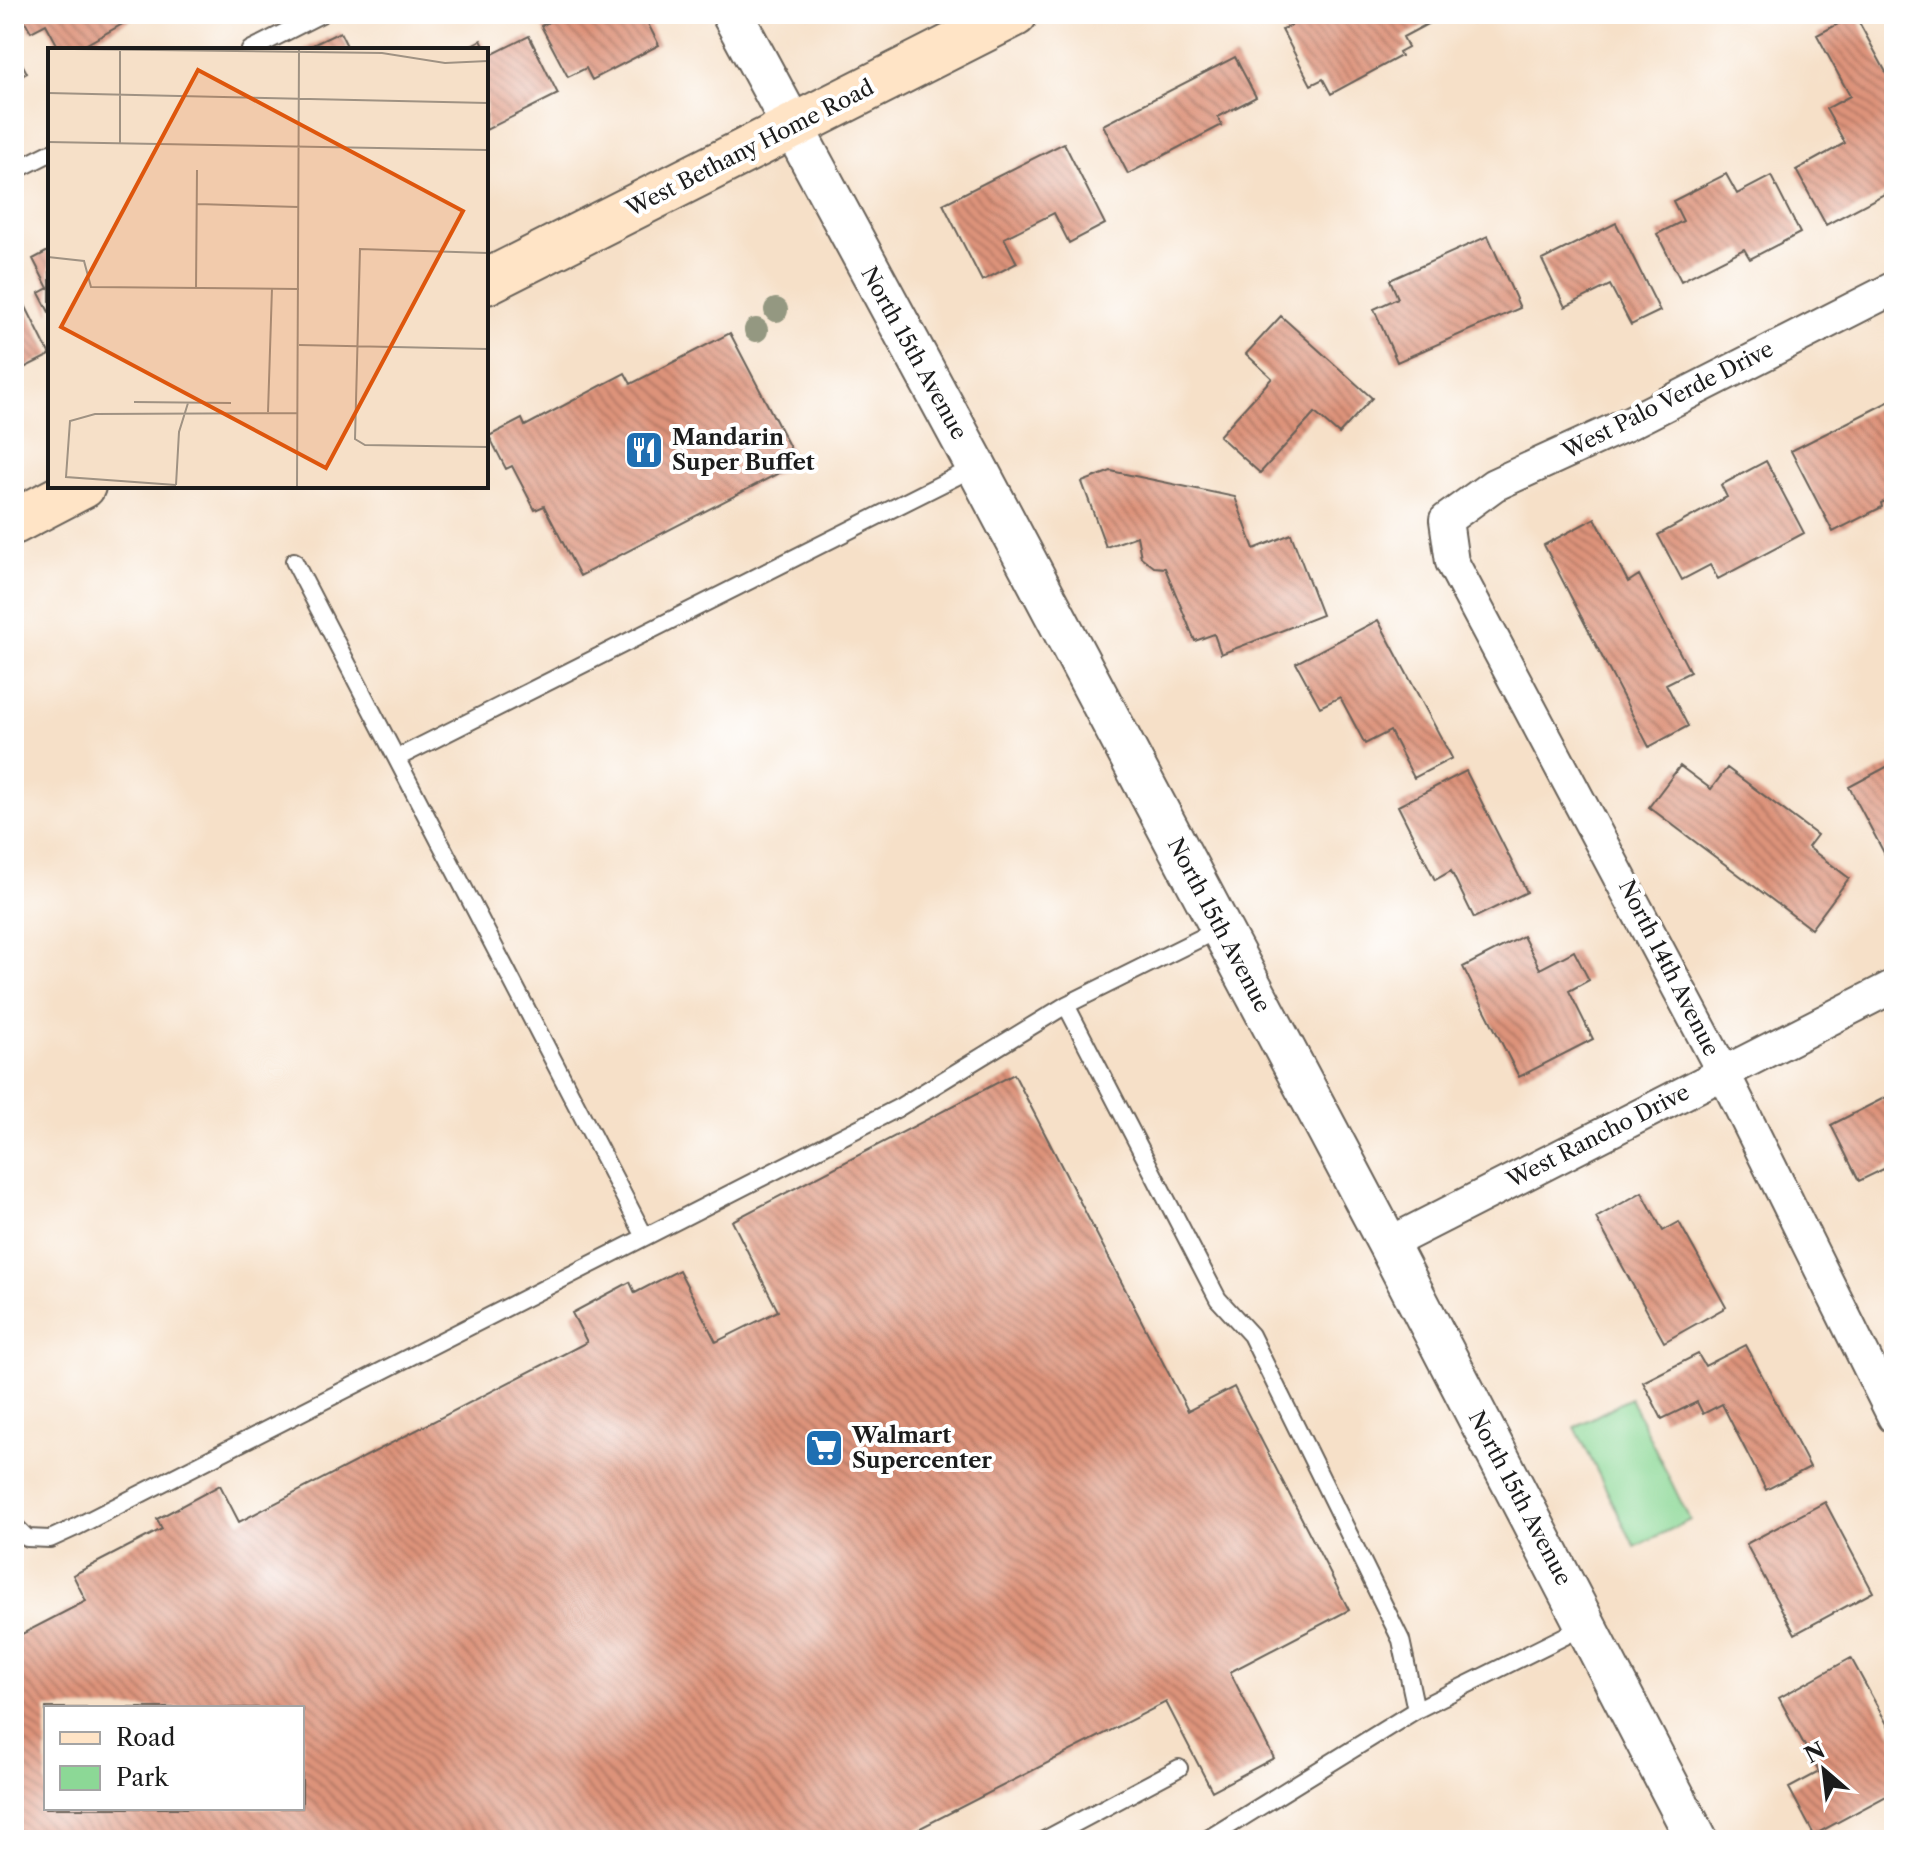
<svg xmlns="http://www.w3.org/2000/svg" width="1908" height="1854" font-family="'Libre Caslon Text',serif">
	<defs>
		<pattern id="building-back-hatch" width="6" height="6" patternUnits="userSpaceOnUse" patternTransform="scale(2)"><rect width="6" height="6" fill="#dd937a"/><path d="M-1 5l2 2M0 0l6 6M5-1l2 2" fill="none" stroke="#b27763"/></pattern>
	</defs>
	<rect width="100%" height="100%" fill="#fff"/>
	<filter id="ink" filterUnits="userSpaceOnUse"><feTurbulence type="fractalNoise" baseFrequency=".0125" numOctaves="2"/><feDisplacementMap in="SourceGraphic" scale="16" xChannelSelector="R" yChannelSelector="G"/><feConvolveMatrix kernelMatrix="1 2 1 2 8 2 1 2 1" color-interpolation-filters="sRGB"/></filter>
	<filter id="wash" filterUnits="userSpaceOnUse"><feTurbulence type="fractalNoise" baseFrequency=".006" numOctaves="4" result="noise"/><feDisplacementMap in="SourceGraphic" scale="32" xChannelSelector="R" yChannelSelector="G"/><feGaussianBlur stdDeviation="1.8" result="paint"/><feColorMatrix in="noise" values="0 0 0 0 0 0 0 0 0 0 0 0 0 0 0 0 0 1.4 0 .05"/><feComposite in="paint" operator="in"/></filter>
	<g filter="url(#wash)">
		<rect width="100%" height="100%" fill="#f6e0c8"/>
		<!-- green -->
		<path fill="#8cd896" stroke="#547a59" stroke-width="2" d="M1630,1398L1690,1520L1635,1547L1575,1427Z"/>
		<g id="blocks">
			<!-- building -->
			<path fill="url(#building-back-hatch)" fill-rule="evenodd" d="M21,14H131L133,18L76,50H60L46,24L31,32Z
				M564,14H643L659,45L592,80L586,68L568,77L541,26Z
				M1312,14H1432L1435,20L1403,37L1408,47L1399,52L1401,56L1331,94L1323,79L1311,85L1282,30Z
				M1468,14H1492L1473,23Z
				M1855,15L1894,87V189L1826,225L1796,170L1845,143L1826,109L1850,96L1817,35Z
				M340,32L349,50H302Z
				M529,36L558,94L486,130V51L489,56Z
				M481,40L486,50H462Z
				M14,48L27,73L14,80Z
				M1235,57L1256,97L1218,117L1222,125L1128,174L1103,125Z
				M1064,143L1105,224L1069,243L1054,213L1004,238L1017,263L982,281L943,204Z
				M1726,174L1737,194L1771,176L1800,233L1750,259L1744,249L1681,281L1657,234L1683,221L1673,201Z
				M1616,223L1660,311L1631,325L1610,285L1565,307L1542,260Z
				M1488,236L1520,308L1397,362L1374,309L1398,298L1390,280Z
				M50,250V314L39,293L48,288L33,259Z
				M24,303L50,355L14,373V308Z
				M1281,316L1372,398L1339,434L1315,413L1260,473L1219,436L1272,378L1246,354Z
				M730,333L798,463L580,576L544,506L535,510L512,466L506,469L489,436L522,419L525,426L625,373L631,384Z
				M1894,399V497L1881,503L1882,507L1833,532L1791,451Z
				M1766,461L1804,533L1718,579L1710,565L1682,580L1658,535L1727,497L1721,485Z
				M1111,471L1235,497L1254,549L1291,534L1322,615L1221,654L1214,634L1195,641L1165,568L1154,567L1141,557L1137,536L1106,547L1082,482Z
				M1595,518L1628,582L1639,575L1690,672L1666,684L1688,726L1649,747L1544,545Z
				M1378,620L1452,758L1414,778L1390,731L1365,744L1340,697L1320,707L1296,663Z
				M1892,764L1894,864L1891,866L1849,787Z
				M1680,766L1711,789L1727,768L1817,835L1808,847L1849,878L1811,929L1649,807Z
				M1466,771L1527,892L1474,918L1451,871L1435,880L1398,806Z
				M1523,936L1540,969L1574,951L1589,980L1569,991L1593,1039L1519,1077L1463,967Z
				M1014,1074L1188,1411L1234,1387L1349,1610L1230,1672L1274,1758L1212,1791L1166,1702L897,1840H14V1638L86,1601L73,1575L162,1529L157,1519L220,1485L239,1522L587,1342L572,1313L630,1282L635,1293L679,1270L716,1342L778,1311L732,1221ZM46,1708H302V1808H46Z
				M1894,1093V1164L1859,1181L1831,1125Z
				M1642,1192L1663,1231L1679,1222L1726,1307L1664,1342L1596,1218Z
				M1746,1345L1810,1467L1766,1490L1722,1404L1703,1414L1697,1402L1662,1419L1643,1382L1698,1354L1705,1366Z
				M1825,1502L1873,1592L1795,1634L1746,1544Z
				M1851,1658L1894,1737V1792L1814,1835L1789,1788L1819,1772L1779,1698Z"/>
		</g>
	</g>
	<g filter="url(#ink)">
		<use href="#blocks" fill-opacity="0" stroke="#686158" stroke-width="2"/>
		<g fill="none" stroke-linecap="round" stroke-linejoin="round">
			<defs>
				<path id="service" d="M250,50L321,14
					M14,171L50,153
					M294,561L645,1237
					M397,758L975,467
					M1066,1005L1218,1299L1251,1335L1401,1640L1416,1710
					M14,1525L27,1538L50,1539L74,1528L898,1108L1066,1005L1221,928
					M1044,1840L1179,1768
					M1206,1840L1416,1710L1585,1626"/>
				<path id="minor" d="M1894,288L1625,425L1494,485L1446,520L1452,562L1723,1072L1894,1417
					M1388,1244L1894,986"/>
				<path id="tertiary" d="M732,14L976,466L1388,1244L1697,1840"/>
				<path id="secondary" d="M486,282L1015,14
					M14,522L83,486"/>
			</defs>
			<!-- service casing -->
			<use href="#service" stroke="#686158" stroke-width="20"/>
			<!-- minor casing -->
			<use href="#minor" stroke="#686158" stroke-width="36"/>
			<!-- tertiary casing -->
			<use href="#tertiary" stroke="#686158" stroke-width="44"/>
			<!-- secondary casing -->
			<use href="#secondary" stroke="#686158" stroke-width="48"/>
			<!-- service -->
			<use href="#service" stroke="#fff" stroke-width="16"/>
			<!-- minor -->
			<use href="#minor" stroke="#fff" stroke-width="32"/>
			<!-- tertiary -->
			<use href="#tertiary" stroke="#fff" stroke-width="40"/>
			<!-- secondary -->
			<use href="#secondary" stroke="#ffe4c6" stroke-width="44"/>
		</g>
		<!-- trees -->
		<g fill="#949881">
			<circle cx="776" cy="310" r="12"/>
			<circle cx="756" cy="330" r="12"/>
		</g>
	</g>
	<!-- icons -->
	<defs>
		<symbol id="restaurant-square" viewBox="-11 -11 22 22"><rect x="-9" y="-9" width="18" height="18" rx="4" fill="#1f6fb2" stroke="#fff"/><path d="M-5-6h1v4h1v-4h1v4h1v-4h1v5L-1.5 .5V6h-2V.5L-5-1ZM5-6V6H3V1.5H1.5Q1.5-4 5-6Z" fill="#fff"/></symbol>
		<symbol id="supermarket-square" viewBox="-11 -11 22 22"><rect x="-9" y="-9" width="18" height="18" rx="4" fill="#1f6fb2" stroke="#fff"/><path d="M-6-5.5h2.5l.6 2H6L4.5 2H-2.5L-4.4-4H-6ZM-1.5 3.2a1.3 1.3 0 1 0 .1 0ZM3 3.2a1.3 1.3 0 1 0 .1 0Z" fill="#fff"/></symbol>
	</defs>
	<g fill-rule="evenodd">
		<use href="#restaurant-square" x="622" y="428" width="44" height="44"/>
		<use href="#supermarket-square" x="802" y="1426" width="44" height="44"/>
	</g>
	<g text-anchor="middle" dominant-baseline="central" stroke-width="8" stroke-linejoin="round" paint-order="stroke">
		<!-- street labels -->
		<g font-size="22" fill="#1c1c1c" stroke="#fff">
			<text transform="translate(750 148) rotate(-27)">West Bethany Home Road</text>
			<text transform="translate(914 353) rotate(61)">North 15th Avenue</text>
			<text transform="translate(1668 400) rotate(-27)">West Palo Verde Drive</text>
			<text transform="translate(1219 925) rotate(62)">North 15th Avenue</text>
			<text transform="translate(1669 968) rotate(63)">North 14th Avenue</text>
			<text transform="translate(1598 1136) rotate(-27)">West Rancho Drive</text>
			<text transform="translate(1520 1498) rotate(62)">North 15th Avenue</text>
		</g>
		<!-- poi labels -->
		<g font-size="22" font-weight="bold" fill="#1c1c1c" stroke="#fff" text-anchor="start">
			<text x="672" y="437">Mandarin<tspan x="672" dy="25">Super Buffet</tspan></text>
			<text x="852" y="1435">Walmart<tspan x="852" dy="25">Supercenter</tspan></text>
		</g>
	</g>
	<!-- overview -->
	<g transform="translate(48 48)">
		<rect width="440" height="440" fill="#f6e0c8"/>
		<path fill="none" stroke="#9f9283" stroke-width="2" d="M25,1L334,5L397,15L440,13M0,45L440,55M0,94L440,102M72,95V3M149,156L251,159M440,205L312,201L307,391L317,397L440,399M0,209L36,213L43,239L251,241M148,241L149,122M251,297L440,301M86,354L183,355M220,364L224,240M128,437L18,429L22,373L47,366L250,365M128,437L131,384L140,355M249,439L251,1"/>
		<path fill="#de560d" fill-opacity="0.15" stroke="#de560d" stroke-width="4" d="M150,22L415,163L278,420L13,279Z"/>
		<rect width="440" height="440" fill="none" stroke="#1c1c1c" stroke-width="4"/>
	</g>
	<!-- margin -->
	<rect width="1908" height="1854" fill="none" stroke="#fff" stroke-width="48"/>
	<!-- legend -->
	<rect x="44" y="1706" width="260" height="104" fill="#ffffff" stroke="#a4a4a4" stroke-width="2"/>
	<rect x="60" y="1732" width="40" height="12" fill="#ffe4c6" stroke="#a4a4a4" stroke-width="2"/>
	<text x="116" y="1746" font-size="24" fill="#1c1c1c">Road</text>
	<rect x="60" y="1766" width="40" height="24" fill="#8cd896" stroke="#a4a4a4" stroke-width="2"/>
	<text x="116" y="1786" font-size="24" fill="#1c1c1c">Park</text>
	<!-- north arrow -->
	<g transform="translate(1824 1770) rotate(332)" stroke="#ffffff" stroke-width="6" paint-order="stroke">
	<path d="M0-6L14 30L0 20L-14 30Z" fill="#1c1c1c"/>
	<text y="-12" font-size="22" font-weight="bold" text-anchor="middle" fill="#1c1c1c">N</text>
	</g>
</svg>
